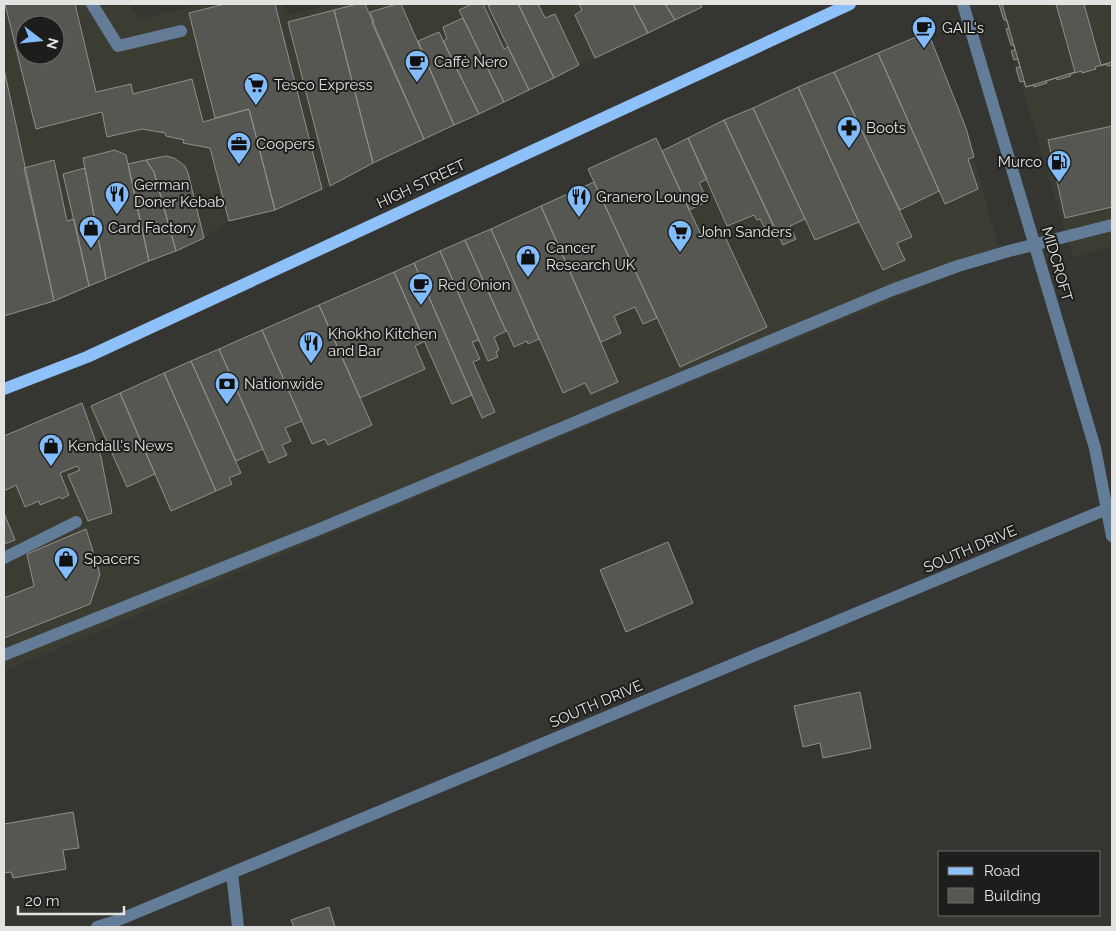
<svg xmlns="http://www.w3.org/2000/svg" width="1116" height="931" font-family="Raleway,sans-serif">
	<rect width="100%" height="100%" fill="#353632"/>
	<!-- built -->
	<path fill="#3c3d32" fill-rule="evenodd" d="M4,4H129L140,19L203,4H283L286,15L333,4H709L424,139L322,190L275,210L229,221L204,238L54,301L4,316ZM25,25H55V55H25Z
		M997,4H1112V246L1073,258Z
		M928,32L966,128L1002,260L964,270L492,466L4,671V436L82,403L85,409L541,206L662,151L724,120L798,87Z"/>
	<!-- building -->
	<path fill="#565752" stroke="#8f908a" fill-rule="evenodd" d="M5,4H75L96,92L131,84L133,94L192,79L203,122L249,109L275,210L229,221L210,148L183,143L184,140L166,136L165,133L142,129L107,137L102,112L36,129ZM25,25H55V55H25Z
		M225,4H275L322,189L275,210L249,109L215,118L189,13Z
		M357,4H365L424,139L373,163L334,10Z
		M397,4H401L454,125L424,139L372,23L374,22L370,12Z
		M472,4H483L504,49L508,47L529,90L504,102L459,10Z
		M493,4H518L554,78L529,90L488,6Z
		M522,4H538L545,18L555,14L579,65L554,78L519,5Z
		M579,4H633L648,33L595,58L575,15L582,10Z
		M633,4H665L675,20L648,33Z
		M665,4H700L702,7L675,20Z
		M999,4H1112V65L1107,66V64L1095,67L1096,69L1082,73V71L1070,74L1071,76L1057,80L1056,78L1046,81L1047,83L1034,87L1033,85L1026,87L1024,81L1020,82L1016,68L1020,67L1018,59L1014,60L1011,51L1015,50L1014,45H1011L1006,29L1009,28L1007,20H1004Z
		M1002,4H1056L1075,72L1026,87Z
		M1084,4H1112V62L1101,65Z
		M334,10L373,163L330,186L288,22Z
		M463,18L504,102L479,114L443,41L447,39L443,27Z
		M439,32L479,114L454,125L418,41Z
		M928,32L966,128L974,157L968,159L978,189L945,204L878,53Z
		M878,53L939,191L900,210L834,72Z
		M4,69L54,301L4,316Z
		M834,72L912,237L897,243L905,260L883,270L859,222L798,87Z
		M798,87L859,222L815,240L753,108Z
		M753,108L805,219L790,226L796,239L783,245L724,120Z
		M724,120L773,225L765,229L760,219L757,220L754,215L727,226L688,138Z
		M1112,126V207L1065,218L1048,140Z
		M656,138L702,237L721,228L767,327L680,367L588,169Z
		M688,138L707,179L699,183L708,201L689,210L662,151Z
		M115,150L126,155L149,261L106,279L83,158Z
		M166,156L174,158L185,166L188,173L204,238L176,251L154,172L146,160Z
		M54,160L67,221L74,219L89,286L54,301L24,168Z
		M146,160L154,172L176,251L149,261L128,164Z
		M85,168L106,279L89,286L63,174Z
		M594,182L657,318L643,324L635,307L614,316L621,333L601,342L541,206Z
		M541,206L618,382L591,394L585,383L563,393L491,229Z
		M491,229L539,339L528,344L527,341L514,347L507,331H506L465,240Z
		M465,240L506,331L494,337L499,350L496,352L498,357L488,361L440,251Z
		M440,251L479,340L472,342L480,359L473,362L495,412L482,418L414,263Z
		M414,263L472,395L452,404L394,272Z
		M394,272L425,341L415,346L425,369L360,398L319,305Z
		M319,305L372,425L328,445L325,439L312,444L262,330Z
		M262,330L302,421L285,428L291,441L282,445L287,455L269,463L219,349Z
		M219,349L263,449L236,461L191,361Z
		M191,361L241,473L229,478L232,484L216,491L164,373Z
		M164,373L216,491L171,511L120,393Z
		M120,393L155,474L127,487L91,406Z
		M82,403L101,457L112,513L88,521L68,475L80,470L77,466L60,473L69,495L62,499L60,497L40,505L39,501L25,507L16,485L4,491V436Z
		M4,513L15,540L4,544Z
		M86,529L100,574L90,604L4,638V598L34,586L27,554Z
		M668,542L693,603L626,632L600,570Z
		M860,692L871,748L823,758L820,743L803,747L794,706Z
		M73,812L79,848L63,850L66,869L13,878L11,872L4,873V824Z
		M329,907L335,927H294L291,920Z"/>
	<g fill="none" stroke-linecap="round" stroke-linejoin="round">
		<!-- minor -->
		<path stroke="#637c97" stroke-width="12" d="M92,4L118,46L181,31
			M963,4L1095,448L1112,536
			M4,558L76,522
			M4,655L317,530L892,290L958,266L1009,251L1112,225
			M232,873L238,927
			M97,927L116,921L1107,509"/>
		<!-- major -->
		<path stroke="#8ec1f9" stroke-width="12" d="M4,389L87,357L850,4"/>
	</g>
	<!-- icons -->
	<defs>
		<symbol id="cafe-pin" viewBox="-11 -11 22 30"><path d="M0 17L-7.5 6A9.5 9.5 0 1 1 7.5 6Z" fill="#83bcfa" stroke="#1d1d1b"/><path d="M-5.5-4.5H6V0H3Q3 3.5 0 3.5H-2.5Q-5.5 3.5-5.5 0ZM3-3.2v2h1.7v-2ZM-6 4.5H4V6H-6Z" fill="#111"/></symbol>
		<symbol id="supermarket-pin" viewBox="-11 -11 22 30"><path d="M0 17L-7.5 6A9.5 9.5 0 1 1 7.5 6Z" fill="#83bcfa" stroke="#1d1d1b"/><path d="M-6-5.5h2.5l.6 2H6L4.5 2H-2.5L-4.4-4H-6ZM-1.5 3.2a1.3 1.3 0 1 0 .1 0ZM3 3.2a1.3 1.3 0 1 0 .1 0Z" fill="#111"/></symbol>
		<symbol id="pharmacy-pin" viewBox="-11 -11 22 30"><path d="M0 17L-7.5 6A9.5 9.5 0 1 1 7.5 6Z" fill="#83bcfa" stroke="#1d1d1b"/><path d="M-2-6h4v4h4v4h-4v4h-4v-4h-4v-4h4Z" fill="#111"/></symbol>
		<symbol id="office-pin" viewBox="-11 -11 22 30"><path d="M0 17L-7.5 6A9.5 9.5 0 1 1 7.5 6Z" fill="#83bcfa" stroke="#1d1d1b"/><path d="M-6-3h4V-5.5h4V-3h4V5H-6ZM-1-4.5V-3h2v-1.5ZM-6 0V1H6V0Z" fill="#111"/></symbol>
		<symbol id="fuel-pin" viewBox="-11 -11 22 30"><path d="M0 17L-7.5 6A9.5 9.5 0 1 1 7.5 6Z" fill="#83bcfa" stroke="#1d1d1b"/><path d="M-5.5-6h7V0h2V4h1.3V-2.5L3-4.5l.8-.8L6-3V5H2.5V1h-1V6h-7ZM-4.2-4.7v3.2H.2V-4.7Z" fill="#111"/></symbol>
		<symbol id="restaurant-pin" viewBox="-11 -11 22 30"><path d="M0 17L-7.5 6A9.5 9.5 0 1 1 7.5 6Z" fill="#83bcfa" stroke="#1d1d1b"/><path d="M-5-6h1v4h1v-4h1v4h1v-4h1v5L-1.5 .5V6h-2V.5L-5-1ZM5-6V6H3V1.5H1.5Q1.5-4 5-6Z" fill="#111"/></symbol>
		<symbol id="shop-pin" viewBox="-11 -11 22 30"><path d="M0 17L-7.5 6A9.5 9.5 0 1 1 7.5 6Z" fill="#83bcfa" stroke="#1d1d1b"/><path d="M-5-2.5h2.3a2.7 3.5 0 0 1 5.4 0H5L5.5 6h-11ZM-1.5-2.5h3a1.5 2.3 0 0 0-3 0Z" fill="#111"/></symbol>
		<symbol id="bank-pin" viewBox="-11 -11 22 30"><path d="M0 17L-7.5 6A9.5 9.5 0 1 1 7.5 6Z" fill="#83bcfa" stroke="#1d1d1b"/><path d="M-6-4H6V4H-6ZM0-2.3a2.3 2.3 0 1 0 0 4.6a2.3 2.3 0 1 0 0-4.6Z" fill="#111"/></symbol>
	</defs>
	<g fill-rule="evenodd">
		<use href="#cafe-pin" x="910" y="14" width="28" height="38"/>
		<use href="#cafe-pin" x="403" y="48" width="28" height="38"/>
		<use href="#supermarket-pin" x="242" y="71" width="28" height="38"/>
		<use href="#pharmacy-pin" x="835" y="114" width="28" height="38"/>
		<use href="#office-pin" x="225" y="130" width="28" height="38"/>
		<use href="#fuel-pin" x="1045" y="148" width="28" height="38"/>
		<use href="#restaurant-pin" x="103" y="180" width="28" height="38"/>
		<use href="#restaurant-pin" x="565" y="183" width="28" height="38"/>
		<use href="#shop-pin" x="77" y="214" width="28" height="38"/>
		<use href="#supermarket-pin" x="666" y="218" width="28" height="38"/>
		<use href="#shop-pin" x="514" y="243" width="28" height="38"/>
		<use href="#cafe-pin" x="407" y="271" width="28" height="38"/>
		<use href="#restaurant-pin" x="297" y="329" width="28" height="38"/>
		<use href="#bank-pin" x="213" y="370" width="28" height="38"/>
		<use href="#shop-pin" x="37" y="432" width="28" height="38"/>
		<use href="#shop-pin" x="52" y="545" width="28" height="38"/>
	</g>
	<g text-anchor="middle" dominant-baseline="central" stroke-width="4" stroke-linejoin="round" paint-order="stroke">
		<!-- poi labels -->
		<g font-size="15" fill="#e2e3e0" stroke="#1d1d1b" text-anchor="start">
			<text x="942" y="28">GAIL's</text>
			<text x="434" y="62">Caffè Nero</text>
			<text x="274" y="85">Tesco Express</text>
			<text x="866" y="128">Boots</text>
			<text x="256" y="144">Coopers</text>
			<text x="1042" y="162" text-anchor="end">Murco</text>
			<text x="134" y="185">German<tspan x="134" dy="17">Doner Kebab</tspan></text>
			<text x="596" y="197">Granero Lounge</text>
			<text x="108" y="228">Card Factory</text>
			<text x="698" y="232">John Sanders</text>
			<text x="546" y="248">Cancer<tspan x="546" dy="17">Research UK</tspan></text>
			<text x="438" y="285">Red Onion</text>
			<text x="328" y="334">Khokho Kitchen<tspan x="328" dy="17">and Bar</tspan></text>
			<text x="244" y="384">Nationwide</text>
			<text x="68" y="446">Kendall's News</text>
			<text x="84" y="559">Spacers</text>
		</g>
		<!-- street labels -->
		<g font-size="15" fill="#e2e3e0" stroke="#1d1d1b">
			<text transform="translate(421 184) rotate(-25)">HIGH STREET</text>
			<text transform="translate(1057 264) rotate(74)">MIDCROFT</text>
			<text transform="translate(970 549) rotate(-23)">SOUTH DRIVE</text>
			<text transform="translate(596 704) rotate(-23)">SOUTH DRIVE</text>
		</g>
	</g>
	<!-- border -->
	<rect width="1116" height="931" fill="none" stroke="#e2e3e0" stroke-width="10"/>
	<!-- legend -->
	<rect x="938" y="851" width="162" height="65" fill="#1d1d1b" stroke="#6c6c6a"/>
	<rect x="948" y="867" width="25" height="8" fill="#8ec1f9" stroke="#6c6c6a"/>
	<text x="984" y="876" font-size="15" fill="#e2e3e0">Road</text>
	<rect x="948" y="888" width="25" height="15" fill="#565752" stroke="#6c6c6a"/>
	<text x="984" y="901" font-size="15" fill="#e2e3e0">Building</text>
	<!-- north arrow -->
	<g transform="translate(40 40) rotate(106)"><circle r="24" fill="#1d1d1b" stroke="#6c6c6a"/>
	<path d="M0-4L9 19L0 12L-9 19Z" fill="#83bcfa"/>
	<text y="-8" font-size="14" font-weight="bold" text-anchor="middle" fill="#e2e3e0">N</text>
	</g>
	<!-- scale -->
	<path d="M18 906v8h106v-8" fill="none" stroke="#e2e3e0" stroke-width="2.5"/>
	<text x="25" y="906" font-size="15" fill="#e2e3e0" stroke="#1d1d1b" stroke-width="4" paint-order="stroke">20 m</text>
</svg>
